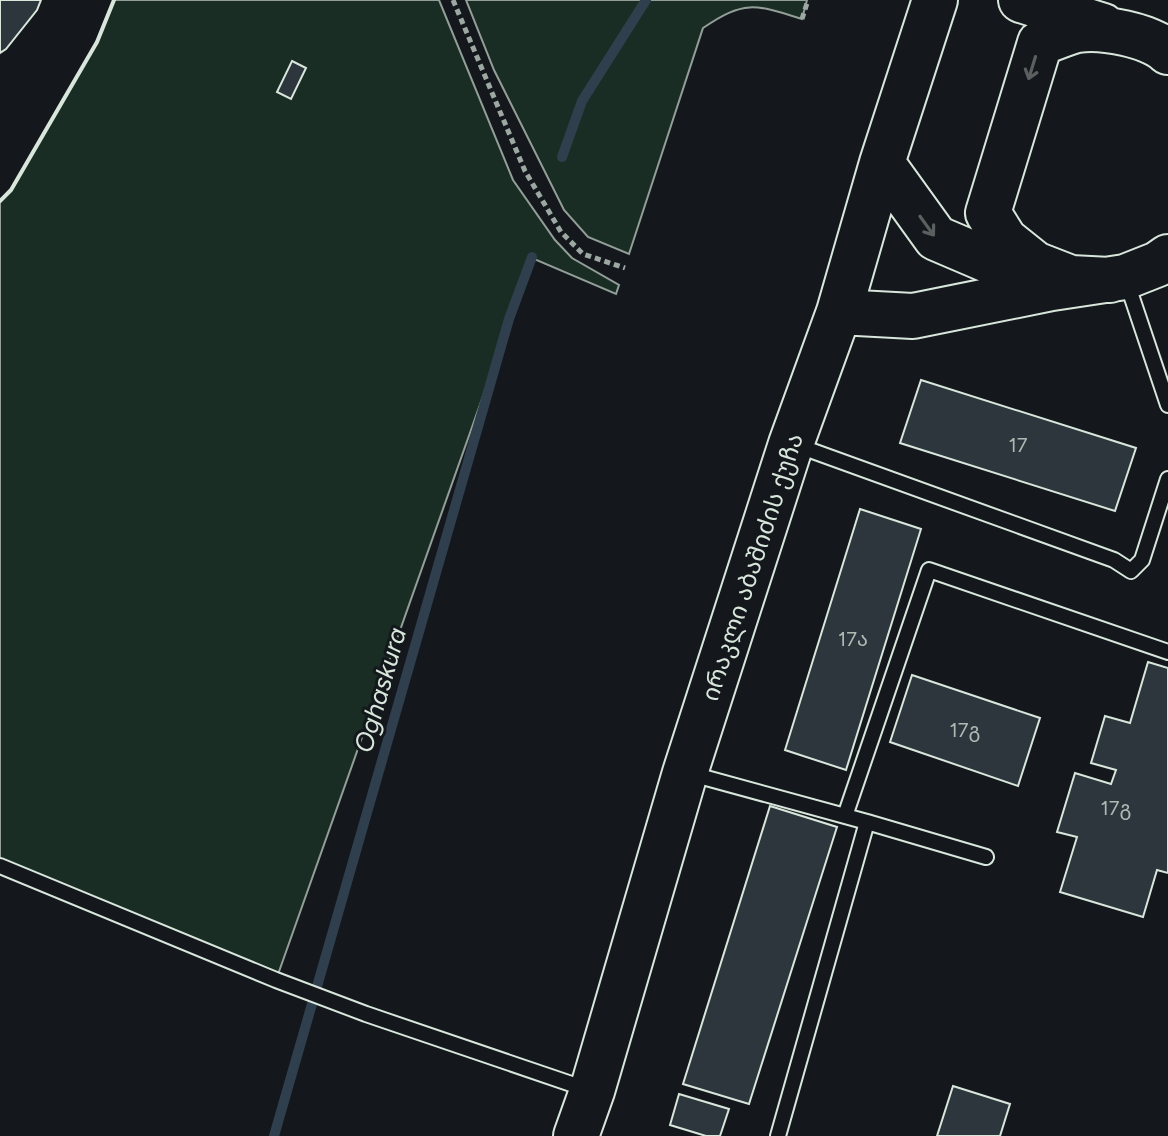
<svg xmlns="http://www.w3.org/2000/svg" width="1168" height="1136" font-family="Figtree,'Noto Sans Georgian',sans-serif">
	<rect width="100%" height="100%" fill="#14181c"/>
	<!-- green -->
	<path fill="#1a2d24" stroke="#939e99" stroke-width="2" d="M114,0H439L513,180L555,240L572,258L619,285L616,294L532,258L276,980L0,866V201L11,190L97,42Z
		M466,0H807L802,19C755,4 744,0 703,28L629,254L588,237L564,210L494,70Z"/>
	<g fill="none" stroke-linecap="round" stroke-linejoin="round">
		<!-- stream -->
		<path stroke="#2f3f4d" stroke-width="10" d="M562,157L582,101L646,0
			M274,1136L509,319L532,257"/>
	</g>
	<!-- building -->
	<path fill="#2c363c" stroke="#d8e6dc" stroke-width="2" d="M0,0H41L37,10L6,49L0,53Z
		M292,61L306,68L291,99L277,92Z
		M921,380L1136,448L1115,511L900,443Z
		M860,509L921,529L846,770L785,750Z
		M1148,662L1168,668V873L1157,870L1143,917L1060,892L1077,837L1057,832L1075,773L1111,784L1116,770L1091,763L1105,716L1130,723Z
		M912,675L1040,718L1018,786L890,742Z
		M770,806L837,827L749,1104L683,1084Z
		M953,1086L1010,1104L1000,1136H937Z
		M679,1094L729,1109L720,1136H706L670,1125Z"/>
	<g fill="none" stroke-linecap="round" stroke-linejoin="round">
		<defs>
			<path id="service" d="M1126,280L1168,405
				M796,445L1114,560L1131,571L1142,560L1168,479
				M688,773L867,822L778,1136
				M845,816L929,570L1168,652
				M867,822L986,857
				M0,866L276,980L366,1014L586,1089"/>
			<path id="primary" d="M1021,0L1103,26
				M882,163L936,238L1032,279
				M1110,280L1071,278L1035,264L1005,240L988,213L1040,43C1052,39 1065,33 1077,30C1102,26 1149,35 1168,52
				M839,312L913,316L1052,288L1125,277L1158,264L1168,257
				M576,1136L592,1091L685,773L791,444L839,312L882,163L935,0"/>
		</defs>
		<!-- service casing -->
		<use href="#service" stroke="#d8e6dc" stroke-width="18"/>
		<!-- primary casing -->
		<use href="#primary" stroke="#d8e6dc" stroke-width="48"/>
		<!-- path -->
		<path stroke="#9da8a2" stroke-width="5" stroke-dasharray="6 4" stroke-linecap="butt" d="M453,0L525,171L561,232L583,254L625,268
			M802,19L808,0"/>
		<!-- service -->
		<use href="#service" stroke="#14181c" stroke-width="14"/>
		<!-- primary -->
		<use href="#primary" stroke="#14181c" stroke-width="44"/>
		<!-- wall -->
		<path stroke="#d8e6dc" stroke-width="4" d="M0,201L11,190L97,42L114,0"/>
	</g>
	<!-- one-way arrows -->
	<defs><path id="oneway-shaft" d="M-6 0H5M1.5-3L5.5 0L1.5 3" fill="none" stroke-width="1.6" stroke-linecap="round" stroke-linejoin="round" transform="scale(2)"/></defs>
	<g stroke="#59605f">
		<use href="#oneway-shaft" transform="translate(1032 68) rotate(107)"/>
		<use href="#oneway-shaft" transform="translate(927 226) rotate(54)"/>
	</g>
	<g text-anchor="middle" dominant-baseline="central" stroke-width="6" stroke-linejoin="round" paint-order="stroke">
		<!-- number labels -->
		<g font-size="20" fill="#adbab4">
			<text x="1018" y="445">17</text>
			<text x="853" y="639">17ა</text>
			<text x="965" y="730">17გ</text>
			<text x="1116" y="808">17გ</text>
		</g>
		<!-- street labels -->
		<g font-size="24" fill="#d8e6dc" stroke="#14181c">
			<text transform="translate(752 567) rotate(-72)">ირაკლი აბაშიძის ქუჩა</text>
		</g>
		<!-- water labels -->
		<g font-size="26" font-style="italic" fill="#d8e6dc" stroke="#14181c">
			<text transform="translate(380 690) rotate(-74)">Oghaskura</text>
		</g>
	</g>
</svg>
